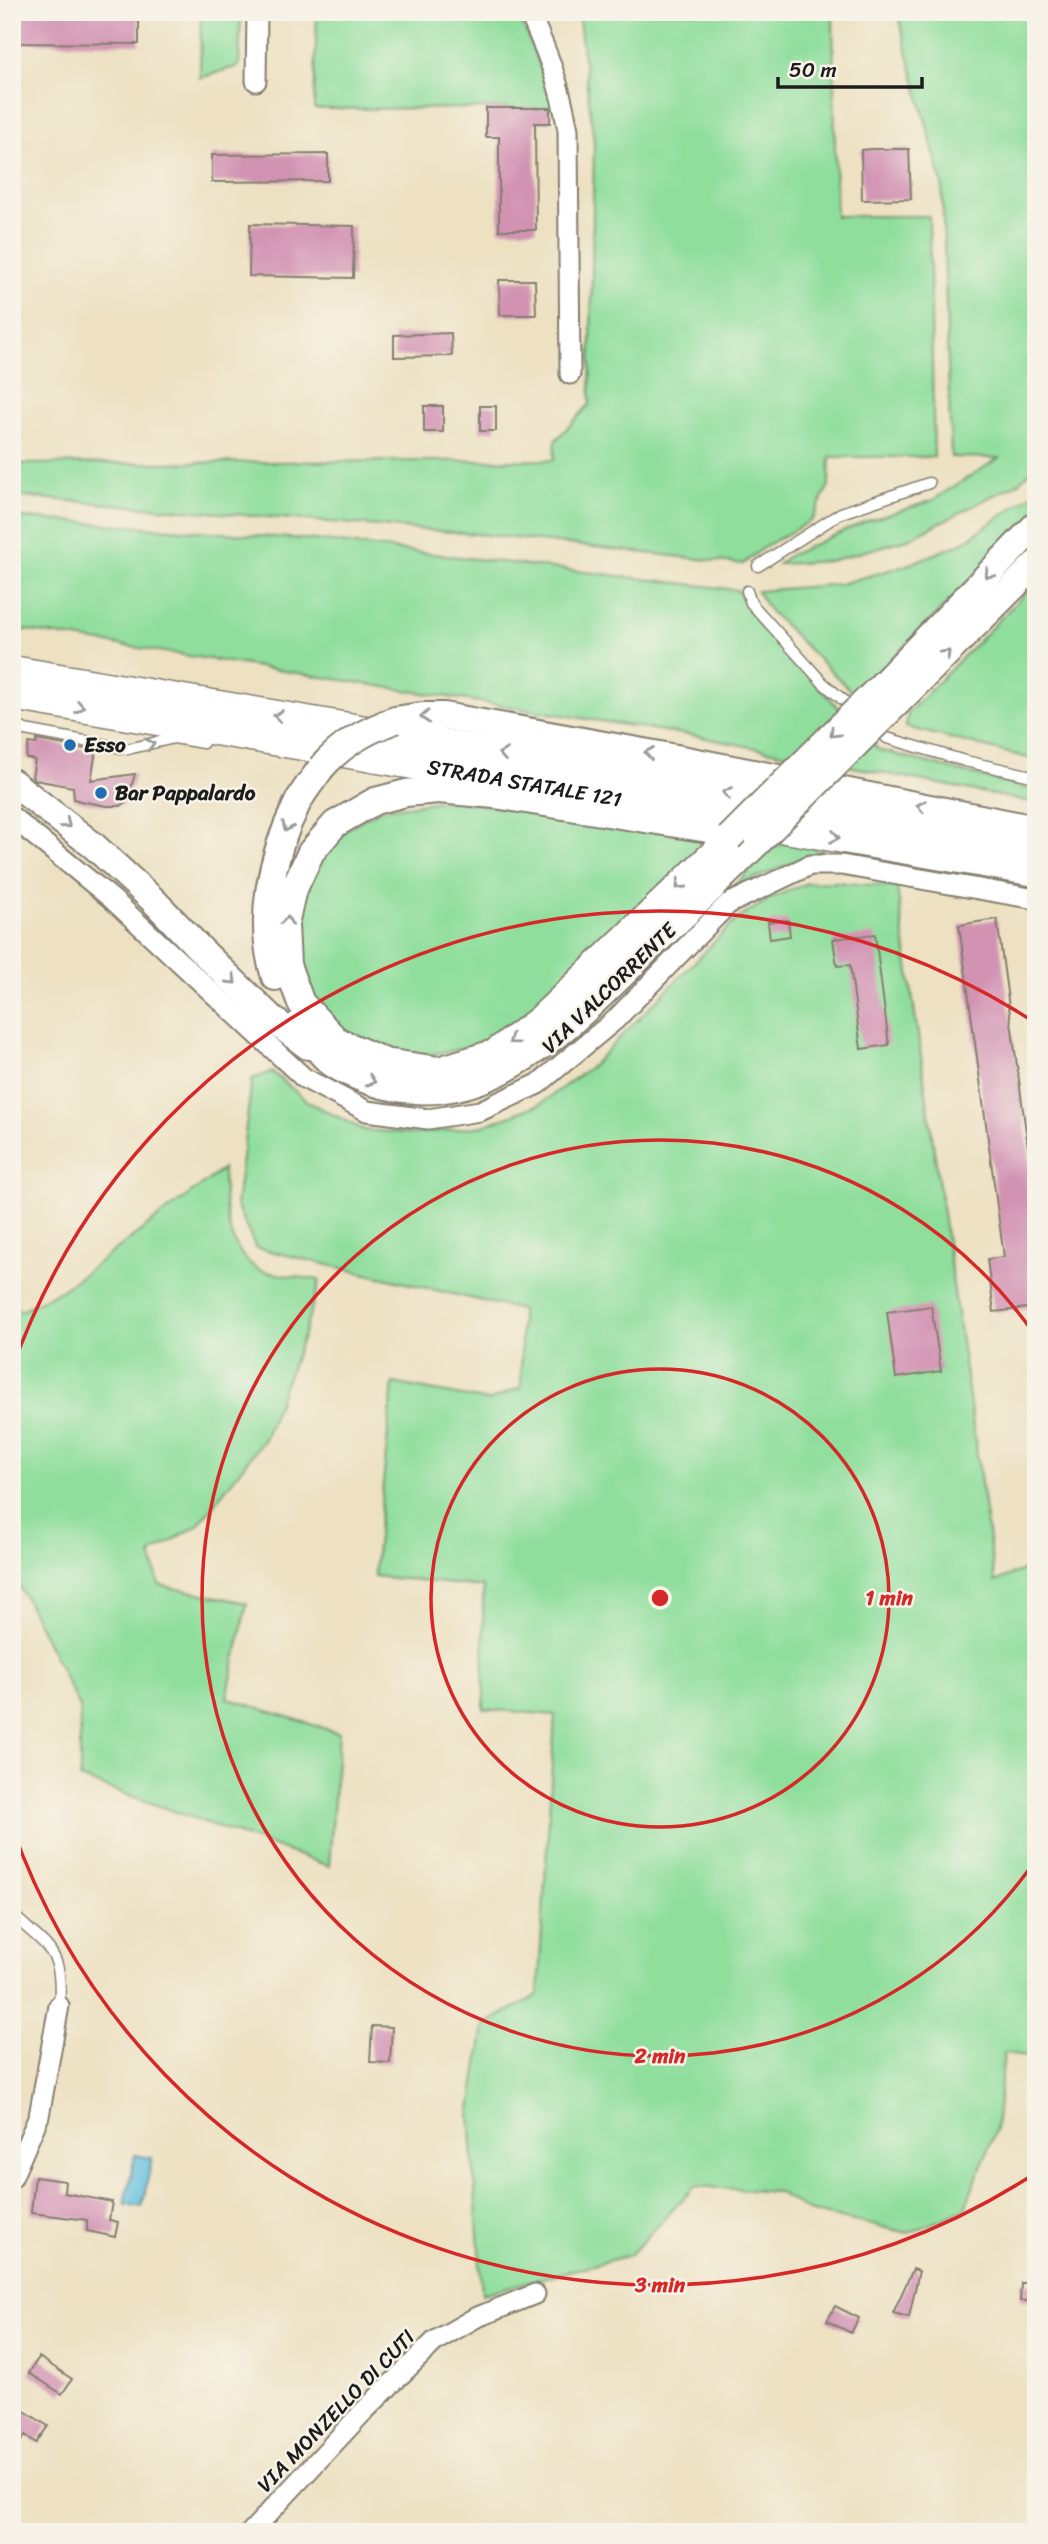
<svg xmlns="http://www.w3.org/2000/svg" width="1048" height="2544" font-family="Sriracha,sans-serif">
	<rect width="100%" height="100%" fill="#f7f3e8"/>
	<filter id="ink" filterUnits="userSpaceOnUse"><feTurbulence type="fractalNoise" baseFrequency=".0143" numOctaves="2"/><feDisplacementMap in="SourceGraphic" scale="14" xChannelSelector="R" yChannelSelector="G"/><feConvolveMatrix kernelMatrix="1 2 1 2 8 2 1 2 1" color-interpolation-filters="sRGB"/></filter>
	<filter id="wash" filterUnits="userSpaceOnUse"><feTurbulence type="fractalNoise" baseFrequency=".00686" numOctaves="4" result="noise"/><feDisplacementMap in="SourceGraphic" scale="28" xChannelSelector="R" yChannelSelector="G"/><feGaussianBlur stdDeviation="1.57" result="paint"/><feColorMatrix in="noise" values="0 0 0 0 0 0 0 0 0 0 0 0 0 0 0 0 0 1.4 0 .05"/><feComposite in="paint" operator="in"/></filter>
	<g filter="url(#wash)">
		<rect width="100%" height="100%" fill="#ede1c2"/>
		<!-- green -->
		<path fill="#8fde9c" stroke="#567d5c" stroke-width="2" d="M201,12H241L239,66L200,78Z
			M317,12H518L553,101L550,108L314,109Z
			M578,12H833L836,216H929L934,457H830L829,485L812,520L764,547L743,564L487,535L12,496V464L554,460L555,441L590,404L594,142Z
			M897,12H1036V466L1018,483L908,539L830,561L779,564L788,556L864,522L931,501L999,458L951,457L942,183Z
			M1036,492V513L856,696L770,611L757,591L840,584L907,565L962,543Z
			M12,517L315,540L737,590L758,623L879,750L1036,791V803L695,736L12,628Z
			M1036,582V760L906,727L908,713Z
			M446,800L711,837L532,1012L490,1040L448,1052L417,1056L383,1052L350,1037L307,994L294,962V932L310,872L348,828L380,810Z
			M787,842L825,850L733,887L773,848Z
			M834,882L897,887L995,1582L1036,1564V2057L1004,2053L996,2129L964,2210L909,2233L808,2211L778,2192L695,2186L630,2255L482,2294L470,2115L484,2025L538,1995L555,1715L484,1709L483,1587L374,1576L393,1383L489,1401L521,1387V1310L256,1248L236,1205L252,1079L272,1072L308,1102L364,1130L415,1134L483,1126L540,1104L593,1065L736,920L771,898L807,883Z
			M223,1169C224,1203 224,1246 256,1268C264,1274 307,1278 320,1280L303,1337L264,1439L198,1525L151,1554L159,1585L247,1603L227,1698L339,1733L329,1866L80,1778V1708L16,1579L12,1577V1302L20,1311L62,1290Z"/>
		<!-- water -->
		<path fill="#60bfdf" stroke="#3e6e7e" stroke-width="2" d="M135,2155L152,2158L142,2207L125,2204Z"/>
		<g id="blocks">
			<!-- building -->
			<path fill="#d293b3" d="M12,12H139V44L12,43Z
				M486,108H550V123H535L536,230H499V137H486Z
				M873,149H909L911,199L862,200L861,150Z
				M328,154V181L212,182V155Z
				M250,224L354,226L353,278L249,276Z
				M499,280H535L536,315H500Z
				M451,333L452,356L394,357V335Z
				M424,406H443V432H424Z
				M480,406H496V431H480Z
				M37,740L96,751L91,780L135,774L127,801L121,806H107L80,801L74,799L73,787L35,780L32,777L35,760L26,758L29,743L36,744Z
				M997,919L1036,1205V1307L994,1312L987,1259L1004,1257L959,925Z
				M788,920L790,936L770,939L768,922Z
				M875,934L889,1045L861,1049L850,965L837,966L833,939Z
				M931,1306L941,1371L896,1378L887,1312Z
				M372,2026L392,2027L390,2063L370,2062Z
				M35,2177L65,2181L64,2193L112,2202L109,2220L118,2222L115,2237L87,2231V2220L31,2213Z
				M913,2269L919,2271L909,2317L893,2313Z
				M1021,2283H1036V2301H1020Z
				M835,2306L859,2318L851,2333L827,2321Z
				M39,2357L72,2379L62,2394L29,2373Z
				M12,2403L48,2426L36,2443L25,2435L22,2440L12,2433Z"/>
		</g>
	</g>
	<g filter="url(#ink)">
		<use href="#blocks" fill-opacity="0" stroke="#847e6f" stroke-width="2"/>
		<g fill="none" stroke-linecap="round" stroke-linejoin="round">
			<defs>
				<path id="lane" d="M758,566L841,513L929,483
					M747,591L751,603L823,683L855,710
					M12,723L25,730L128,749L174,738L203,743
					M874,726L887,738L965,761L1036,777
					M12,1914C49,1949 64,1950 59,2006"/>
				<path id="street" d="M529,12C548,54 560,84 568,130L570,374
					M256,81L257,12
					M12,817L112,899L304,1078L367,1111L428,1119L480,1111L538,1084L615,1020L728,904L810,865H841L1036,899
					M12,2178L39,2116L59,2006
					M251,2532L362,2413L435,2341L475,2318L535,2294"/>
				<path id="secondary" d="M882,685L1036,525
					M897,703L1036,564
					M395,720L421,716H444L682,759L1036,829
					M12,782L94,846L152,899L201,950L272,1019L308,1046
					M708,829L495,795L438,790L406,793L375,801L335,824L311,852L292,893L285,924L287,965L301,1003L336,1040L385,1062L439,1070L494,1053L540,1019L729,838
					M275,977C257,921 271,856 297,804C303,791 313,780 321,768
					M299,1024C308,1035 317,1051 329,1061C340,1070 358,1077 372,1082C484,1119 567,1028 640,957C680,919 719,881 758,842"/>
				<g id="primary">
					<path d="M12,671L1036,845"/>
					<path id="s1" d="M12,695L1036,871"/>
				</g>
			</defs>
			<!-- lane casing -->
			<use href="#lane" stroke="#847e6f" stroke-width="13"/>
			<!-- street casing -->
			<use href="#street" stroke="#847e6f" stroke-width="23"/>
			<!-- secondary casing -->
			<use href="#secondary" stroke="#847e6f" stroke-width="30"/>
			<!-- primary casing -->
			<use href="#primary" stroke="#847e6f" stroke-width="33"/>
			<!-- lane -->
			<use href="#lane" stroke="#fff" stroke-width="10"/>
			<!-- street -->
			<use href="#street" stroke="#fff" stroke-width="19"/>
			<!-- secondary -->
			<use href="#secondary" stroke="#fff" stroke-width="26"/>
			<!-- primary -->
			<use href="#primary" stroke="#fff" stroke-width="30"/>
			<defs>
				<path id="secondary-bridge" d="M321,768C342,744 365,731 395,720
					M729,838L882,685
					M758,842L897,703"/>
			</defs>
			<!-- secondary-bridge casing -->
			<use href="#secondary-bridge" stroke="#847e6f" stroke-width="30" stroke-linecap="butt"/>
			<!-- secondary-bridge -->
			<use href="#secondary-bridge" stroke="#fff" stroke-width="26"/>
		</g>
		<!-- one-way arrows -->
		<defs><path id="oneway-chevron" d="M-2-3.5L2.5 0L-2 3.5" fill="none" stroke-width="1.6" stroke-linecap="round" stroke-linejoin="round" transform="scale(1.75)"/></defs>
		<g stroke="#999">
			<use href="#oneway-chevron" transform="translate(989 574) rotate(134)"/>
			<use href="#oneway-chevron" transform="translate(946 654) rotate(-45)"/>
			<use href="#oneway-chevron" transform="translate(80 707) rotate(10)"/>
			<use href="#oneway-chevron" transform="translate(278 716) rotate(-170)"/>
			<use href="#oneway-chevron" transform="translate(425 717) rotate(177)"/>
			<use href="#oneway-chevron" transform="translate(834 733) rotate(135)"/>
			<use href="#oneway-chevron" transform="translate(150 744) rotate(-14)"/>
			<use href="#oneway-chevron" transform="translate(649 753) rotate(-170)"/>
			<use href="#oneway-chevron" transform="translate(503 754) rotate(-170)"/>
			<use href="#oneway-chevron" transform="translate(727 793) rotate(-170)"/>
			<use href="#oneway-chevron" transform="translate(921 806) rotate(-169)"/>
			<use href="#oneway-chevron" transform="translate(66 824) rotate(39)"/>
			<use href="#oneway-chevron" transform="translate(287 827) rotate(113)"/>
			<use href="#oneway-chevron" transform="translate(835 837) rotate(10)"/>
			<use href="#oneway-chevron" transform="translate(680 885) rotate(136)"/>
			<use href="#oneway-chevron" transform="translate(287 921) rotate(-83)"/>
			<use href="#oneway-chevron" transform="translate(232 980) rotate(44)"/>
			<use href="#oneway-chevron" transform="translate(513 1040) rotate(143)"/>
			<use href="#oneway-chevron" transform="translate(371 1081) rotate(19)"/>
		</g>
	</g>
	<!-- distance rings -->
	<g fill="none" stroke="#d62828" stroke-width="3.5">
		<circle cx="660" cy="1598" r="229"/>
		<path d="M1035 1861A458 458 0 1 1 1035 1335"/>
		<path d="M1034 2174A687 687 0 0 1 12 1827M12 1369A687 687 0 0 1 1034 1022"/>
	</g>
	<!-- markers -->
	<g fill="#1f6fb2" stroke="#f7f3e8" stroke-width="2.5">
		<circle cx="70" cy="745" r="7"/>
		<circle cx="101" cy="793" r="7"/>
	</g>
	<g text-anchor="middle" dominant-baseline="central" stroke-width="5" stroke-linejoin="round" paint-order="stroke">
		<!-- poi labels -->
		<g font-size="21" font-weight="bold" fill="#1c1c1c" stroke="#f7f3e8" text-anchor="start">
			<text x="84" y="745">Esso</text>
			<text x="115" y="793">Bar Pappalardo</text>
		</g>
		<!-- street labels -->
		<g font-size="21" fill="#1c1c1c" stroke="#f7f3e8">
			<text stroke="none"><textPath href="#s1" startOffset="520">STRADA STATALE 121</textPath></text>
			<text transform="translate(609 988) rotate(-44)">VIA VALCORRENTE</text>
			<text transform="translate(336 2411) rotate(-46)">VIA MONZELLO DI CUTI</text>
		</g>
	</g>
	<circle cx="660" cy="1598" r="10" fill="#d62828" stroke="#f7f3e8" stroke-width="3.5"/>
	<g font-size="21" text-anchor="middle" font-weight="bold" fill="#d62828" stroke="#f7f3e8" stroke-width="5" stroke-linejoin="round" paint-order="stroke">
		<text x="889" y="1605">1 min</text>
		<text x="660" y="2063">2 min</text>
		<text x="660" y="2292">3 min</text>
	</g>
	<!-- margin -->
	<rect width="1048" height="2544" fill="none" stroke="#f7f3e8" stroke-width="42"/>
	<!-- scale -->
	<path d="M778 77v10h144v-10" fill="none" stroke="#1c1c1c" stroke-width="3.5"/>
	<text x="789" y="77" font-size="21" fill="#1c1c1c" stroke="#f7f3e8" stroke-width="5" paint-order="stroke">50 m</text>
</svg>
